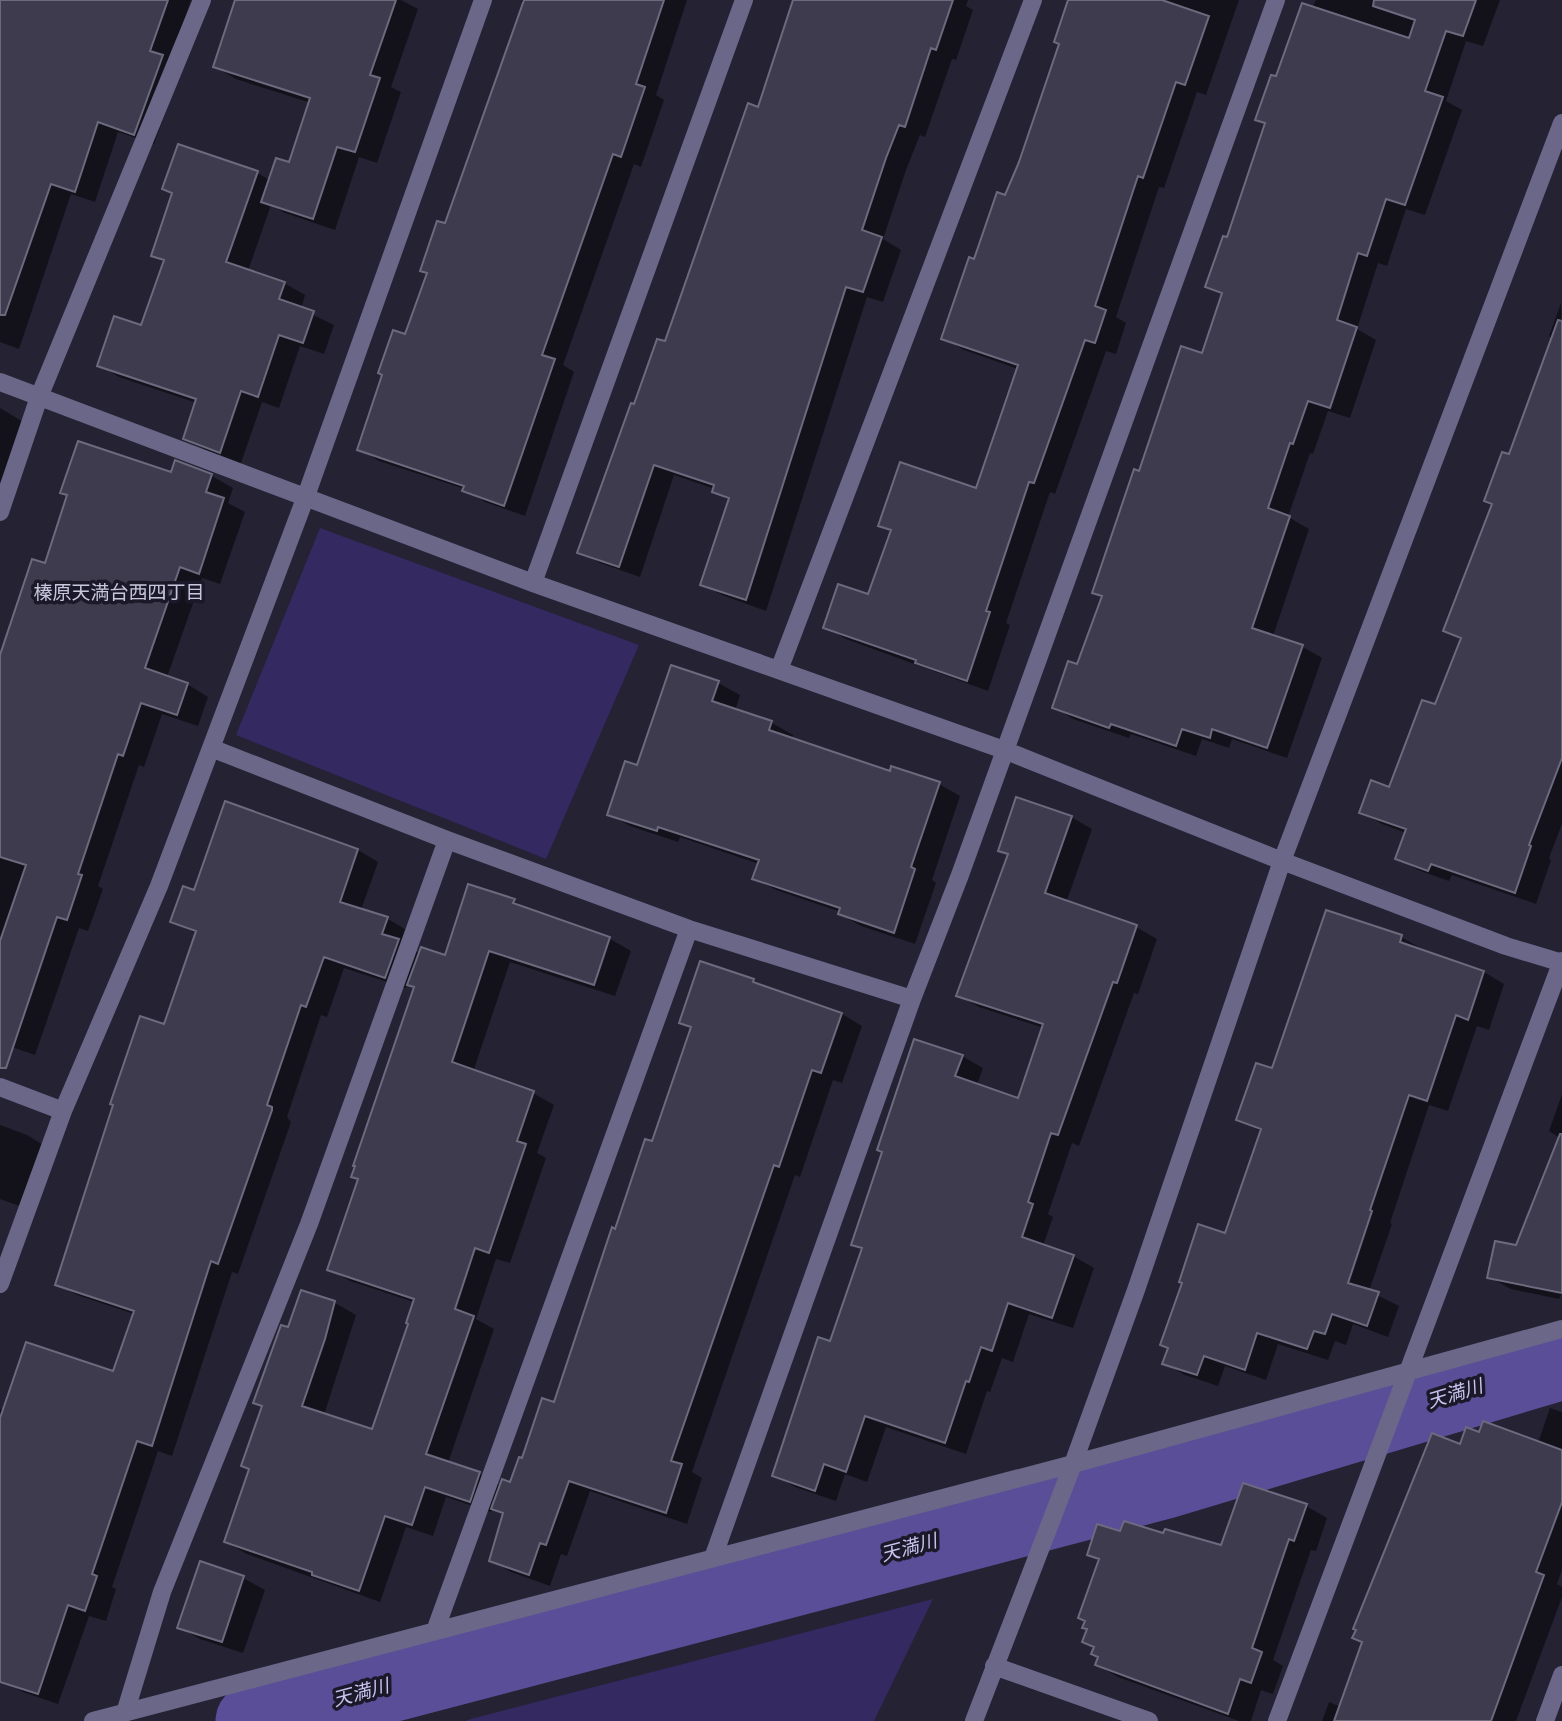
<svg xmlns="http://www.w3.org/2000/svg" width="1562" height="1721" font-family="'Varela Round','Noto Sans JP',sans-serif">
	<rect width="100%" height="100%" fill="#242233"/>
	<!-- green -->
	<path fill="#342961" d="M320,528L639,645L546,859L236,735Z
		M933,1599L874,1721H467V1720Z"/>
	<!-- shadow -->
	<path fill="#0007" d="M0,0H191L170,61L182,68L154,144L118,132L95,202L71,194L19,349L0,342Z
		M237,0H401L418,9L391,87L401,92L377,163L359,157L335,230L285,213L271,205L248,271L284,283L305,295L301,309L334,325L324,354L300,346L279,408L262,402L241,463L206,450L185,438L197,403L119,377L99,365L142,328L165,263L153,255L173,194L164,189L257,173L270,180L290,164L311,103L236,79L215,67Z
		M522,0H687L656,95L664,100L641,167L634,164L563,365L574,372L525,516L485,502L465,489L379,461L359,449L406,336L428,274L422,270L446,226L524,4L521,2Z
		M799,0H968L966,6L973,10L956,60L952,59L925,137L920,135L906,170L883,239L901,250L883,302L867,297L766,611L722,595L702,584L730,501L714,491L715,489L674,475L640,577L600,563L580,552L635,406L666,344Z
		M1070,0H1239L1206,95L1197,92L1164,188L1159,187L1116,317L1126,323L1116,354L1106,351L1055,494L1050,492L1006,623L1010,625L988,691L846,639L825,627L869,596L892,532L880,525L977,491L1018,369L964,350L943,338L975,261L1006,198L1061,44Z
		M1316,0H1500L1483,46L1466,41L1446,101L1462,110L1425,215L1406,209L1387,266L1378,263L1357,329L1376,340L1350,418L1328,411L1313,454L1310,453L1288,517L1309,529L1273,636L1303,647L1322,658L1287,758L1232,739L1229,748L1202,739L1196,756L1131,734L1129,738L1073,719L1054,707L1078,666L1104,598L1094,592L1140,473L1204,356L1223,295L1207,286L1228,239L1267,124L1257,119Z
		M1561,303L1562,824L1549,858L1551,860L1536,904L1452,875L1449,881L1418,870L1397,858L1406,833L1382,824L1361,812L1390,789L1436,707L1462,640L1445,631L1493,505L1486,501L1510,457L1553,339L1549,336Z
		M0,408L25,423L0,483Z
		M177,463L212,476L233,488L228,503L245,512L220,584L202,578L167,677L187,684L208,697L198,726L162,714L144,767L139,765L98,886L103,889L88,931L79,928L35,1055L0,1043V661L46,565L173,474Z
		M672,668L718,683L740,695L735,711L772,723L793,735L792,739L891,773L939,784L960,796L932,880L936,883L915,944L861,926L840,914L841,912L776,890L754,878L759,864L680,837L678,842L630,826L609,814L639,767Z
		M226,803L358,850L378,862L361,910L388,919L408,931L403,944L420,954L446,957L514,901L535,913L610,939L631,951L615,996L510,962L473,1072L533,1093L554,1105L537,1153L546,1158L510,1263L496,1259L476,1319L494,1329L448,1463L480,1474L501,1486L511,1484L555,1404L617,1231L653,1143L692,1029L681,1022L753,981L768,989L842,1014L862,1026L842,1083L833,1080L800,1177L795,1175L692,1472L702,1478L687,1524L590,1491L567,1556L561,1554L550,1586L511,1572L491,1560L504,1514L493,1508L491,1512L446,1497L433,1536L406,1527L380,1602L247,1554L226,1542L251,1470L263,1407L255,1403L289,1329L303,1292L335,1303L356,1315L324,1415L373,1431L410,1323L414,1302L350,1281L329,1269L359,1180L353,1177L415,987L408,983L406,988L344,968L327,1017L321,1015L287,1117L291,1122L238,1274L232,1272L172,1456L158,1451L112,1587L116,1589L106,1621L89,1616L58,1704L23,1692L0,1679V1409L5,1410L114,1374L134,1314L77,1295L57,1284L165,1026L197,934L173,921L195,892Z
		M1071,817L1092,829L1066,903L1136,927L1157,939L1138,994L1134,993L1079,1146L1072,1143L1048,1214L1053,1217L1043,1246L1073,1256L1094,1268L1073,1328L1029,1314L1013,1362L1002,1358L990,1392L987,1391L966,1454L886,1427L867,1482L845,1474L836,1501L795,1487L774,1475L831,1343L863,1250L854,1244L962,1056L983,1068L977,1085L1019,1100L1044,1028L979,1007L958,995L1009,856L1000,850Z
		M1401,937L1422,949L1421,951L1484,972L1504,984L1489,1030L1477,1026L1448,1111L1429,1105L1390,1223L1392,1224L1369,1291L1399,1306L1388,1337L1353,1324L1346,1345L1335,1341L1328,1360L1278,1344L1266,1380L1225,1366L1218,1386L1185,1375L1164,1363L1169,1349L1162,1345L1226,1235L1262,1132L1239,1120L1273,1070Z
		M1562,1094V1292L1559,1299L1511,1289L1489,1277L1517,1247L1560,1138L1549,1131Z
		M0,1125L27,1135L48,1148L25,1208L0,1199Z
		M1550,1408L1562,1412V1570L1557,1584L1562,1587V1597L1516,1721H1322L1329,1702L1341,1707L1461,1446L1480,1434L1538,1443Z
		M1306,1506L1327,1518L1316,1551L1311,1550L1273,1660L1283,1666L1273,1694L1261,1690L1251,1721H1239L1118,1677L1097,1665L1100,1658L1096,1648L1084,1641L1088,1630L1100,1561L1089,1555L1121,1533L1164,1535L1222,1547Z
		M243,1578L265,1590L243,1653L200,1639L179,1627Z"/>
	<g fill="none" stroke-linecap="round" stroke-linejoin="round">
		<!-- river -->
		<path stroke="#5b4e99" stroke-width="75" d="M253,1721L1162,1482L1562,1362"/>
	</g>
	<!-- building -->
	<path fill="#3d3b4d" stroke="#6c6a7e" stroke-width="2" d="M0,0H168L150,51L163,55L134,135L98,122L75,192L51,184L5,315H0Z
		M235,0H396L370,75L380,78L355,152L337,147L313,219L261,202L276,158L289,162L310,98L213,67Z
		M524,0H664L636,84L645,87L621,157L613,154L542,355L555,359L504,506L462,491L464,486L357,450L382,375L378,373L393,330L405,334L427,273L420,271L437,221L445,223Z
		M793,0H953L936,50L931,48L905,127L899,125L886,158L862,230L882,237L863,292L846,287L746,600L700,585L729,498L712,492L714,485L654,465L619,567L577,553L631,403L634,404L657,339L665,341L748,103L758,107Z
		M1068,0H1162L1209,16L1185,85L1176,82L1143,178L1138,176L1095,306L1106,310L1095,343L1085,340L1034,483L1029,482L986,611L990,612L967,681L915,663L916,660L823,628L838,584L868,594L891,530L878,526L900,462L976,488L1018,365L941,339L969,257L974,259L997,192L1005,195L1019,162L1059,44L1054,42Z
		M1374,0H1476L1463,36L1446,31L1425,91L1443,97L1405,205L1386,199L1367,256L1358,253L1337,320L1357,327L1330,408L1308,401L1293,444L1290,443L1268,508L1290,516L1252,628L1303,645L1267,748L1212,729L1210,738L1182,729L1176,746L1111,724L1109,728L1052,708L1068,661L1077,664L1102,596L1092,593L1134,469L1139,471L1181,346L1202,353L1222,293L1205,287L1223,236L1227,237L1265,123L1255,120L1271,75L1276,76L1302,3L1409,38L1415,20L1373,6Z
		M178,144L258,171L226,262L285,282L279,299L314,311L303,343L279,335L258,397L241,391L220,453L183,439L196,399L97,366L114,316L141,325L164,260L151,256L172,193L162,189Z
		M1558,320L1562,321V758L1529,845L1531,846L1515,893L1431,864L1428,871L1395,859L1406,829L1359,813L1371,780L1389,787L1422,700L1435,704L1461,638L1443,631L1492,504L1484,501L1502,452L1509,454Z
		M78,441L171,472L175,460L212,474L206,492L224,498L199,574L180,567L145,668L188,683L177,715L141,703L123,756L118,754L78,874L82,875L67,920L57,917L6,1068H0V941L26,865L0,857V655L32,559L45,563L67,495L60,493Z
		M671,665L719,681L712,701L772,721L769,730L890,771L891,766L940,782L911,867L915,869L894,933L838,914L840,908L752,879L759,860L658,827L657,831L607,815L625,761L637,765Z
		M1016,797L1072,816L1045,893L1137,925L1117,983L1113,982L1058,1135L1051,1133L1028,1202L1033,1204L1022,1237L1074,1255L1052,1318L1008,1303L992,1351L981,1347L969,1382L966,1381L945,1443L865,1416L846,1472L824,1464L815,1491L772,1476L818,1337L830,1341L862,1248L851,1245L882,1152L877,1150L914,1039L963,1055L955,1076L1018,1098L1043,1024L956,996L1008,854L998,851Z
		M225,801L358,849L340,902L388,917L382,934L399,939L385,978L324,957L306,1007L301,1005L267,1105L272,1107V1110L218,1264L211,1261L152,1446L137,1441L92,1574L97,1576L85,1611L68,1605L38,1694L0,1682V1418L26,1342L113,1371L134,1311L55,1285L113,1105L110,1104L140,1016L164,1024L196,931L170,922L183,886L194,890Z
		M468,884L515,899L513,903L610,937L594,985L489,951L452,1062L534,1091L517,1141L526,1144L489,1253L475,1248L455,1309L474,1316L426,1454L480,1472L470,1502L425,1487L412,1525L385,1516L359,1591L312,1575V1572L224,1542L249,1469L241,1466L262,1406L253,1403L281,1325L288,1327L301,1290L335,1301L325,1339L302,1406L372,1429L408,1324L406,1323L414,1299L327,1270L358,1179L351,1177L355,1166H353L414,987L407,985L421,947L445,955Z
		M1326,910L1402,935L1400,942L1484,971L1468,1020L1456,1015L1427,1101L1409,1095L1370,1210L1372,1211L1348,1283L1379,1292L1367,1326L1332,1314L1325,1334L1314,1331L1307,1349L1257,1333L1245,1370L1204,1356L1197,1375L1162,1364L1168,1348L1160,1345L1182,1283L1179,1282L1198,1224L1225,1233L1261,1129L1236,1120L1256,1063L1272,1068Z
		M700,961L754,979L753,982L842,1013L821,1073L812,1070L779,1167L774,1165L671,1461L682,1464L666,1513L569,1481L546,1545L540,1543L529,1575L489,1561L503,1513L491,1509L502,1479L510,1482L519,1457L522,1458L542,1398L554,1402L612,1227L615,1229L645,1139L652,1141L691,1027L679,1023Z
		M1560,1134H1562V1293L1487,1278L1495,1241L1516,1245Z
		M1483,1421L1562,1450V1502L1536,1572L1544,1575L1491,1721H1334L1362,1642L1352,1638L1356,1630L1353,1629L1432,1433L1460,1444L1466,1427L1479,1432Z
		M1243,1483L1307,1504L1294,1541L1289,1539L1252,1648L1262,1652L1251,1683L1240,1679L1228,1714L1095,1665L1098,1657L1091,1654L1094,1647L1082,1642L1087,1629L1082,1628L1085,1621L1078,1618L1099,1559L1087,1555L1097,1524L1120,1531L1124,1521L1163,1533L1165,1529L1221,1545Z
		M200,1561L244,1576L222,1642L177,1628Z"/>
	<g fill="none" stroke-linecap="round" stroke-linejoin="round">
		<!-- minor -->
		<path stroke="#6a6789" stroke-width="18" d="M0,382L533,583L1004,750L1282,861L1506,946L1562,963
			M0,512L39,397L202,0
			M533,583L744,0
			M779,670L1033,0
			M211,748L447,840
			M0,1087L63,1111
			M0,1284L63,1111L159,886L306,496L483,0
			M713,1558L912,999L960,875L1276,0
			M435,1631L689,929
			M994,1666L1149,1721
			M125,1713L162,1592L309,1224L447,840L689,929L912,999
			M93,1721L1073,1464L1562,1329
			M974,1721L1073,1464L1136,1290L1282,861L1562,123
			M1277,1721L1562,961
			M1545,1721L1562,1675"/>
	</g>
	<g text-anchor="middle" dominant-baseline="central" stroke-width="7" stroke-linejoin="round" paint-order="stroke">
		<!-- neighbourhood labels -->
		<g font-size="19" fill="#c7c6dc" stroke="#1b1929">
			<text x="119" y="593">榛原天満台西四丁目</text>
		</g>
		<!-- water labels -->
		<g font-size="19" font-style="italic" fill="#c7c3ee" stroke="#1b1929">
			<text transform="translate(1455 1394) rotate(-17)">天満川</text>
			<text transform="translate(909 1548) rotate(-15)">天満川</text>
			<text transform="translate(361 1693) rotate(-15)">天満川</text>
		</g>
	</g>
</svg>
